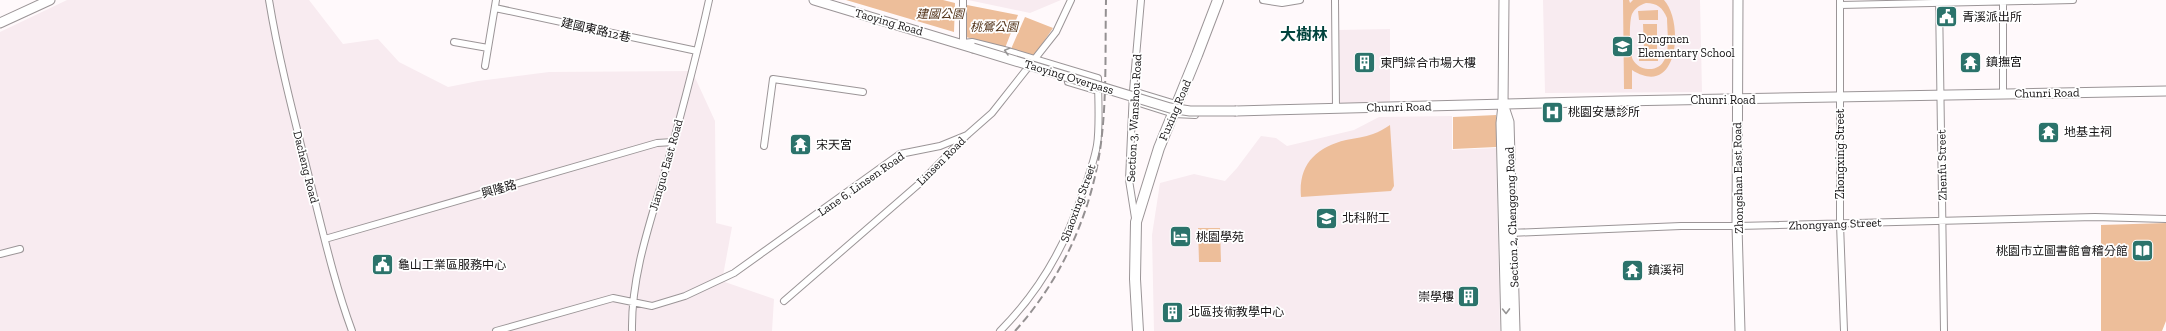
<svg xmlns="http://www.w3.org/2000/svg" width="2166" height="331" font-family="'Zilla Slab','Noto Sans TC',serif">
	<rect width="100%" height="100%" fill="#fff9fb"/>
	<!-- built -->
	<path fill="#f8ebf0" d="M67,0H309L343,44L378,39L399,62L448,87L478,81L549,72L692,71L715,121L716,223L732,227L722,281L774,299L772,331H0V32Z
		M968,0H1061L1030,13Z
		M1543,0H1700L1702,92L1545,93Z
		M1390,29V103H1338L1337,30Z
		M1452,116V150L1496,148L1500,331H1154L1152,235L1160,183L1194,174L1225,181L1237,168L1261,136L1276,138L1287,146L1354,130L1379,117Z"/>
	<!-- green -->
	<path fill="#edbe9a" fill-rule="evenodd" d="M846,0H943L955,3L954,32Z
		M1623,0H1629L1630,3L1633,0H1664C1684,21 1679,100 1632,70V89H1624ZM1646,3C1657,3 1663,8 1667,18C1667,34 1674,70 1648,69C1642,69 1636,65 1633,60C1629,53 1629,21 1632,14C1635,8 1640,5 1646,3Z
		M967,5L1018,15L1005,48L966,37Z
		M1658,10V20H1639L1638,11Z
		M1025,17L1053,28L1034,56L1011,49Z
		M1643,24H1657V49H1644Z
		M1639,51H1658V61H1639Z
		M1496,115V147L1453,149V117Z
		M1390,125L1394,186L1391,191L1301,197C1298,165 1316,147 1346,140C1355,138 1365,137 1373,134C1379,132 1385,128 1390,125Z
		M2166,223V321L2162,331H2101V225Z
		M1198,228H1220L1221,262H1199Z"/>
	<g fill="none" stroke-linecap="round" stroke-linejoin="round">
		<defs>
			<path id="street" d="M269,0C279,61 295,121 310,181C323,232 334,282 352,331
				M1263,0L1282,3L1300,0
				M1335,0L1336,108
				M1840,0V224L1844,331
				M1939,0L1944,331
				M2003,0V94
				M1840,5L2073,0
				M495,8L697,51
				M454,42L488,48
				M963,43L972,42L1008,51L1098,78C1098,98 1100,126 1097,145C1094,162 1088,178 1082,195C1065,247 1040,291 1000,331
				M963,43V0
				M485,66L496,0
				M1068,82L1098,91
				M1133,91L1179,105
				M1133,101L1174,114L1195,115
				M764,146L773,79L863,92
				M1135,218L1129,180L1133,91L1141,0
				M1510,233L1681,226H1737L2095,217L2166,219
				M325,239L657,143L673,142
				M0,254L20,249
				M784,301L920,183L967,135L992,113L1056,32L1071,0
				M496,331L613,298L652,306L685,296L734,273L900,154L940,146L967,135
				M632,331C631,274 651,220 667,165C682,111 697,55 709,0"/>
			<path id="secondary" d="M814,0L973,48
				M1504,0L1503,105L1501,123L1506,331
				M1738,0L1737,226L1740,331
				M0,23L50,0
				M1504,107L1509,122L1515,331
				M1236,111L1620,101L2166,91"/>
			<path id="primary" d="M1138,331L1135,279L1136,222L1159,148L1197,55L1218,0"/>
		</defs>
		<!-- street casing -->
		<use href="#street" stroke="#9b9597" stroke-width="8"/>
		<!-- secondary casing -->
		<use href="#secondary" stroke="#9b9597" stroke-width="11"/>
		<!-- primary casing -->
		<use href="#primary" stroke="#9b9597" stroke-width="12"/>
		<!-- street -->
		<use href="#street" stroke="#fff" stroke-width="6"/>
		<!-- secondary -->
		<use href="#secondary" stroke="#fff" stroke-width="9"/>
		<!-- primary -->
		<use href="#primary" stroke="#fff" stroke-width="10"/>
		<!-- rail -->
		<path stroke="#949091" stroke-width="2" stroke-dasharray="8 4" stroke-linecap="butt" d="M1015,331C1062,279 1092,212 1101,143C1107,96 1105,47 1106,0"/>
		<defs>
			<path id="secondary-bridge" d="M973,48L1170,108L1190,111H1236"/>
		</defs>
		<!-- secondary-bridge casing -->
		<use href="#secondary-bridge" stroke="#9b9597" stroke-width="11" stroke-linecap="butt"/>
		<!-- secondary-bridge -->
		<use href="#secondary-bridge" stroke="#fff" stroke-width="9"/>
	</g>
	<!-- one-way arrows -->
	<defs><path id="oneway-chevron" d="M-2-3.5L2.5 0L-2 3.5" fill="none" stroke-width="1.6" stroke-linecap="round" stroke-linejoin="round"/></defs>
	<g stroke="#969595">
		<use href="#oneway-chevron" transform="translate(1007 51) rotate(-165)"/>
		<use href="#oneway-chevron" transform="translate(1506 311) rotate(89)"/>
	</g>
	<!-- icons -->
	<defs>
		<symbol id="civic-square" viewBox="-11 -11 22 22"><rect x="-9" y="-9" width="18" height="18" rx="4" fill="#2b736b" stroke="#fff"/><path d="M-.6-6.5H3V-4.5H.6V-3L4-1V1h2V6H-6V1h2V-1L-.6-3ZM-1.2 2.5V6h2.4V2.5Z" fill="#fff"/></symbol>
		<symbol id="school-square" viewBox="-11 -11 22 22"><rect x="-9" y="-9" width="18" height="18" rx="4" fill="#2b736b" stroke="#fff"/><path d="M0-5L7-2L0 1L-7-2ZM-4 1L0 2.5L4 1V4Q0 6-4 4Z" fill="#fff"/></symbol>
		<symbol id="temple-square" viewBox="-11 -11 22 22"><rect x="-9" y="-9" width="18" height="18" rx="4" fill="#2b736b" stroke="#fff"/><path d="M0-6L5-2H3V0L6.5 2.5H4V6H1.5V3h-3V6H-4V2.5H-6.5L-3 0V-2H-5Z" fill="#fff"/></symbol>
		<symbol id="building-square" viewBox="-11 -11 22 22"><rect x="-9" y="-9" width="18" height="18" rx="4" fill="#2b736b" stroke="#fff"/><path d="M-4-6H4V6H1V3H-1V6H-4ZM-2.5-4.3h1.7v1.8h-1.7ZM.8-4.3h1.7v1.8H.8ZM-2.5-1h1.7V.8h-1.7ZM.8-1h1.7V.8H.8Z" fill="#fff"/></symbol>
		<symbol id="hospital-square" viewBox="-11 -11 22 22"><rect x="-9" y="-9" width="18" height="18" rx="4" fill="#2b736b" stroke="#fff"/><path d="M-5-5h3v3.5h4V-5h3V5h-3V1.5h-4V5h-3Z" fill="#fff"/></symbol>
		<symbol id="hotel-square" viewBox="-11 -11 22 22"><rect x="-9" y="-9" width="18" height="18" rx="4" fill="#2b736b" stroke="#fff"/><path d="M-6-4.5h1.5V1H6V5H4.5V3h-9V5H-6ZM-4 0a1.8 1.8 0 1 1 3.6 0ZM.5 0V-2.5h3Q6-2.5 6 0Z" fill="#fff"/></symbol>
		<symbol id="library-square" viewBox="-11 -11 22 22"><rect x="-9" y="-9" width="18" height="18" rx="4" fill="#2b736b" stroke="#fff"/><path d="M-6-4Q-3-5.5-.7-3.5V5Q-3 3-6 4ZM6-4Q3-5.5 .7-3.5V5Q3 3 6 4Z" fill="#fff"/></symbol>
	</defs>
	<g fill-rule="evenodd">
		<use href="#civic-square" x="1934" y="4" width="25" height="25"/>
		<use href="#school-square" x="1610" y="34" width="25" height="25"/>
		<use href="#temple-square" x="1958" y="50" width="25" height="25"/>
		<use href="#building-square" x="1352" y="50" width="25" height="25"/>
		<use href="#hospital-square" x="1540" y="100" width="25" height="25"/>
		<use href="#temple-square" x="2036" y="120" width="25" height="25"/>
		<use href="#temple-square" x="788" y="132" width="25" height="25"/>
		<use href="#school-square" x="1314" y="206" width="25" height="25"/>
		<use href="#hotel-square" x="1168" y="224" width="25" height="25"/>
		<use href="#library-square" x="2130" y="238" width="25" height="25"/>
		<use href="#civic-square" x="370" y="252" width="25" height="25"/>
		<use href="#temple-square" x="1620" y="258" width="25" height="25"/>
		<use href="#building-square" x="1456" y="284" width="25" height="25"/>
		<use href="#building-square" x="1160" y="300" width="25" height="25"/>
	</g>
	<g text-anchor="middle" dominant-baseline="central" stroke-width="3.5" stroke-linejoin="round" paint-order="stroke">
		<!-- park labels -->
		<g font-size="12" font-style="italic" fill="#54351b" stroke="#fff">
			<text x="940" y="14">建國公園</text>
			<text x="994" y="27">桃鶯公園</text>
		</g>
		<!-- poi labels -->
		<g font-size="12" fill="#151314" stroke="#fff" text-anchor="start">
			<text x="1962" y="17">青溪派出所</text>
			<text x="1638" y="39">Dongmen<tspan x="1638" dy="14">Elementary School</tspan></text>
			<text x="1986" y="62">鎮撫宮</text>
			<text x="1380" y="63">東門綜合市場大樓</text>
			<text x="1568" y="112">桃園安慧診所</text>
			<text x="2064" y="132">地基主祠</text>
			<text x="816" y="145">宋天宮</text>
			<text x="1342" y="218">北科附工</text>
			<text x="1196" y="237">桃園學苑</text>
			<text x="2128" y="251" text-anchor="end">桃園市立圖書館會稽分館</text>
			<text x="398" y="265">龜山工業區服務中心</text>
			<text x="1648" y="270">鎮溪祠</text>
			<text x="1454" y="297" text-anchor="end">崇學樓</text>
			<text x="1188" y="312">北區技術教學中心</text>
		</g>
		<!-- street labels -->
		<g font-size="12" fill="#151314" stroke="#fff">
			<text transform="translate(889 22) rotate(16)">Taoying Road</text>
			<text transform="translate(596 30) rotate(13)">建國東路12巷</text>
			<text transform="translate(1069 77) rotate(17)">Taoying Overpass</text>
			<text transform="translate(2047 93) rotate(-1)">Chunri Road</text>
			<text x="1723" y="100">Chunri Road</text>
			<text transform="translate(1399 107) rotate(-1)">Chunri Road</text>
			<text transform="translate(1175 110) rotate(-67)">Fuxing Road</text>
			<text transform="translate(1134 118) rotate(-87)">Section 3, Wanshou Road</text>
			<text transform="translate(1840 154) rotate(-90)">Zhongxing Street</text>
			<text transform="translate(941 161) rotate(-45)">Linsen Road</text>
			<text transform="translate(666 165) rotate(-74)">Jianguo East Road</text>
			<text transform="translate(1942 165) rotate(-91)">Zhenfu Street</text>
			<text transform="translate(306 167) rotate(76)">Dacheng Road</text>
			<text transform="translate(1738 178) rotate(-91)">Zhongshan East Road</text>
			<text transform="translate(861 184) rotate(-35)">Lane 6, Linsen Road</text>
			<text transform="translate(499 189) rotate(-16)">興隆路</text>
			<text transform="translate(1078 203) rotate(-70)">Shaoxing Street</text>
			<text transform="translate(1512 217) rotate(-92)">Section 2, Chenggong Road</text>
			<text transform="translate(1835 224) rotate(-2)">Zhongyang Street</text>
		</g>
		<!-- district labels -->
		<g font-size="16" font-weight="bold" fill="#01433d" stroke="#fff">
			<text x="1304" y="34">大樹林</text>
		</g>
	</g>
</svg>
